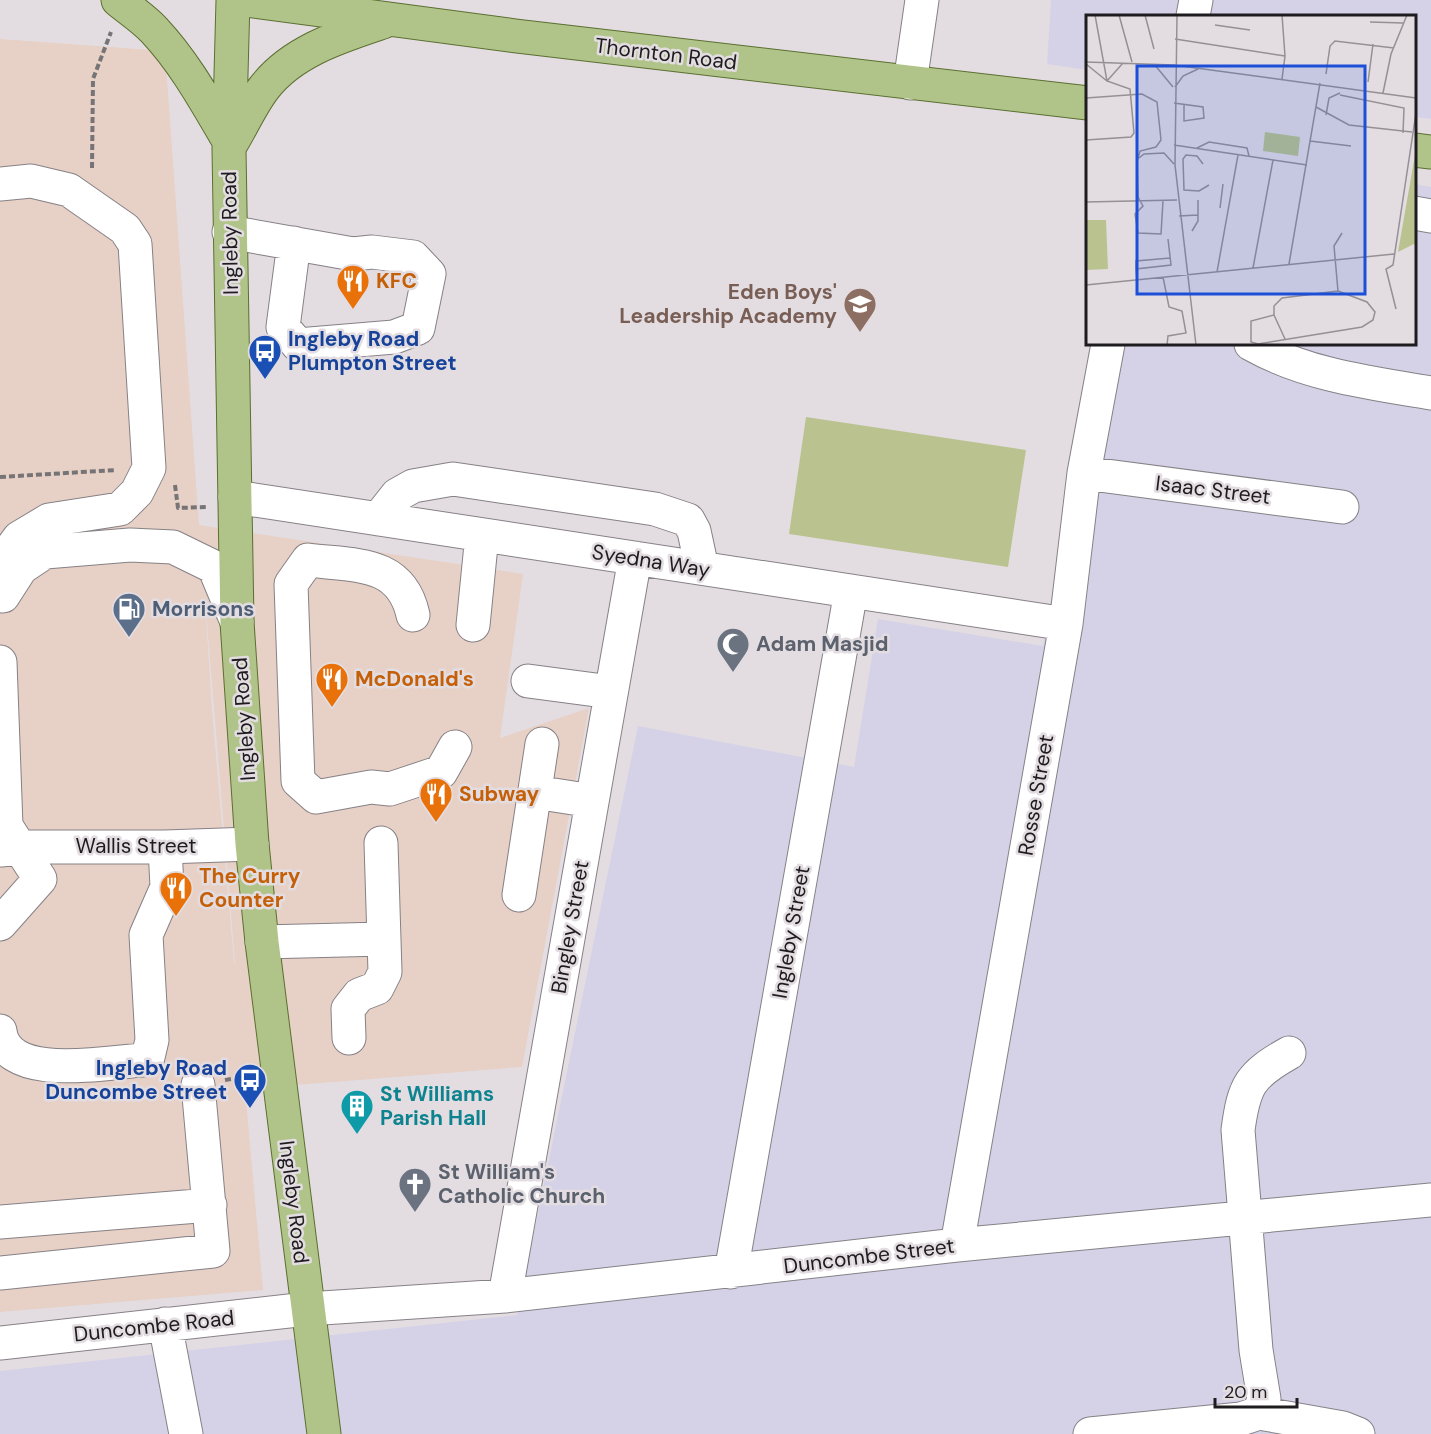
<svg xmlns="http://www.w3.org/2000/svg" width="1431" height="1434" font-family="'DM Sans',sans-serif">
	<rect width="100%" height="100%" fill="#e3dde2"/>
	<!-- commercial -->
	<path fill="#e7d0c5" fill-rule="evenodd" d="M0,39L165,51L199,525L523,574L500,738L589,708L522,1067L245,1089L263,1290L0,1312ZM204,586L235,963H234L212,710Z"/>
	<!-- industrial -->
	<path fill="#d5d2e8" d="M1051,0H1431V119L1415,117L1414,16H1088L1087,70L1047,64Z
		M1415,184L1431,187V1434H0V1371L517,1315L638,726L854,767L878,619L1043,646L1095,344H1414Z"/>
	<!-- green -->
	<path fill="#bac38f" d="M806,417L1026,450L1008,567L789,534Z"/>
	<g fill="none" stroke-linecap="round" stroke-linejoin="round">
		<defs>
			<path id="minor" d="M1193,16L1196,0
				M910,83L922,0
				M0,184L31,181L69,190L125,229L135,244L149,468L137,492L120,509L49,520L19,538L5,557L0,589
				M1414,213L1431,216
				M229,232L353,254L372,252L413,257L429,274L418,328L394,337L298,345L283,327L294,243
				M1251,344C1306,375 1370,383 1431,393
				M1084,473L1342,507
				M235,497L1066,624
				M378,519L397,495L413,486L453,479L655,509L688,520L694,531L702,568
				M3,596L21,568L45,552L130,545L173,547L214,567L237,622
				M413,615C401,560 354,566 308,560L291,584L298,781L316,797L371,787L390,789L441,772L455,747
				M473,625L482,535
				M0,662L6,826L40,879L0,924
				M528,681L611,692
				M535,792L592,801
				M2,850L20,847H165L252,844
				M519,895L542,744
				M262,942L384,939
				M0,1031C5,1083 108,1062 143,1060L148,1057L152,1040L146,935L167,887L165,847
				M349,1038L348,1009L359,995L377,988L385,972L381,843
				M0,1222L210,1205
				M957,1245L1066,624L1084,473L1108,344
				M731,1272L851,591
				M0,1273L213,1251L198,1085
				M505,1296L635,558
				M165,1324L186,1434
				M0,1343L307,1309L505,1296L957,1245L1431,1200
				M1259,1413L1264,1399L1256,1350L1238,1130C1244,1085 1250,1075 1289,1053
				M1090,1434L1241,1419L1259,1413L1343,1428L1358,1434"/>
			<path id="major" d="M118,0C130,10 144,19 154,30C185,63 206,102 229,141
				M233,0L229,149L237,622L252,844L262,942L324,1434
				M246,0L516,36L1088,103
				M231,144C242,126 251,105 264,88C292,51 341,36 383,22
				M1414,150L1431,152"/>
		</defs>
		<!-- minor casing -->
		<use href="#minor" stroke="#868186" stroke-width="35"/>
		<!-- major casing -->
		<use href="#major" stroke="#5b6f30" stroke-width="35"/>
		<!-- path -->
		<path stroke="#777477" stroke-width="4" stroke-dasharray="6 3" stroke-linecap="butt" d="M92,168L93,79L111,32
			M0,477L116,470
			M175,485L178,508L207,507
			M225,1080L251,1076"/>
		<!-- minor -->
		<use href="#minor" stroke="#fff" stroke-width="33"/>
		<!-- major -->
		<use href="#major" stroke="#b0c489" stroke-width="33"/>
	</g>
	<!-- icons -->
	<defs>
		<symbol id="restaurant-pin" viewBox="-11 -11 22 30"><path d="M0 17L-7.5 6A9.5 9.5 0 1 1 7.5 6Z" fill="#e8710a" stroke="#e3dde2"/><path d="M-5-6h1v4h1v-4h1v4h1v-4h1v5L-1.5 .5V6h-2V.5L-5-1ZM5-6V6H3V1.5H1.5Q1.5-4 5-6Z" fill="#fff"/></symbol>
		<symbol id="school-pin" viewBox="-11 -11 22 30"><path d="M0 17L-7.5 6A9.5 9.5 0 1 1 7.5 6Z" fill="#8d6e63" stroke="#e3dde2"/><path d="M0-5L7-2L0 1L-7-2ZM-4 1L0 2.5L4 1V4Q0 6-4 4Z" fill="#fff"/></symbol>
		<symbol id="bus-pin" viewBox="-11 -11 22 30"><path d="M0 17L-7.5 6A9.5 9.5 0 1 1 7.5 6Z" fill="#1a4fb4" stroke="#e3dde2"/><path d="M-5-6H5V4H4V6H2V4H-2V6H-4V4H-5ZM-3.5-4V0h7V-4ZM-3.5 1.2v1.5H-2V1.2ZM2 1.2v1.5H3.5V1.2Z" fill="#fff"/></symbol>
		<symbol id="fuel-pin" viewBox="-11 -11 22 30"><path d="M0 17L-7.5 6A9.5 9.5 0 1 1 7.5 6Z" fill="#5c6f8a" stroke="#e3dde2"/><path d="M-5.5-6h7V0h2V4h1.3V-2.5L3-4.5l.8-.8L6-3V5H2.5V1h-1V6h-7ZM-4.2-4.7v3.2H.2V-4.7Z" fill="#fff"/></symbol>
		<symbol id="mosque-pin" viewBox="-11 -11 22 30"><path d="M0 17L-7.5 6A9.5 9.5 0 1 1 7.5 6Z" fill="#6b7280" stroke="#e3dde2"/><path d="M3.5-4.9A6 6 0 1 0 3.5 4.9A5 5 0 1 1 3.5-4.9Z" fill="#fff"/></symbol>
		<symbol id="building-pin" viewBox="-11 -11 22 30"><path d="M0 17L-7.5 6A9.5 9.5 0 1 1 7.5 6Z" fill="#0f9aa8" stroke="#e3dde2"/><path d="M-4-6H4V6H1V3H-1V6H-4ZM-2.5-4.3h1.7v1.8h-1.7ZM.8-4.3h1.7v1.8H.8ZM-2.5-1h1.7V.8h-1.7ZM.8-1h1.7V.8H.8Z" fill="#fff"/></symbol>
		<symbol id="church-pin" viewBox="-11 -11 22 30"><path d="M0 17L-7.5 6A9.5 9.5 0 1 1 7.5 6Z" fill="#6b7280" stroke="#e3dde2"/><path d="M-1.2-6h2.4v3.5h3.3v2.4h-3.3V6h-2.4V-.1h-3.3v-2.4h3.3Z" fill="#fff"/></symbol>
	</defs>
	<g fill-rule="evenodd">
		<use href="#restaurant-pin" x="334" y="262" width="38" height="52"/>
		<use href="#school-pin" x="841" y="285" width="38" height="52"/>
		<use href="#bus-pin" x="246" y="332" width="38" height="52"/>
		<use href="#fuel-pin" x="110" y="590" width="38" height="52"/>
		<use href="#mosque-pin" x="714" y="625" width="38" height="52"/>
		<use href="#restaurant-pin" x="313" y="660" width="38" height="52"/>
		<use href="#restaurant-pin" x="417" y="775" width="38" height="52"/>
		<use href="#restaurant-pin" x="157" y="869" width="38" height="52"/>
		<use href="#bus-pin" x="231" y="1061" width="38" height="52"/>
		<use href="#building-pin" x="338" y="1087" width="38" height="52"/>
		<use href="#church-pin" x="396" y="1165" width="38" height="52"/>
	</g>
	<g text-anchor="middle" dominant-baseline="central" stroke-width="5" stroke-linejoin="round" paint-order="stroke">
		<!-- street labels -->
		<g font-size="21" fill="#1e1c1e" stroke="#e3dde2">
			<text transform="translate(666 54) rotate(7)">Thornton Road</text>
			<text transform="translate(230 233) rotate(-91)">Ingleby Road</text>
			<text transform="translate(1213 490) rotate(7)">Isaac Street</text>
			<text transform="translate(651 561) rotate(9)">Syedna Way</text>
			<text transform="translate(244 719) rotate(-94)">Ingleby Road</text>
			<text transform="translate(1036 795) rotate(-80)">Rosse Street</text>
			<text x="136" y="846">Wallis Street</text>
			<text transform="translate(570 927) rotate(-80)">Bingley Street</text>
			<text transform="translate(791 932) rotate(-80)">Ingleby Street</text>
			<text transform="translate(294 1202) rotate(83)">Ingleby Road</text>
			<text transform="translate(869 1256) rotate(-7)">Duncombe Street</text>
			<text transform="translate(154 1326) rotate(-6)">Duncombe Road</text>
		</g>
		<!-- food labels -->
		<g font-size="21" font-weight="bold" fill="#c56008" stroke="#e3dde2" text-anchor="start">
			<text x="376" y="281">KFC</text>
			<text x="355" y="679">McDonald's</text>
			<text x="459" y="794">Subway</text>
			<text x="199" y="876">The Curry<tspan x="199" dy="24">Counter</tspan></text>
		</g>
		<!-- education labels -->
		<g font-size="21" font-weight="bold" fill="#785e54" stroke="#e3dde2" text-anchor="end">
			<text x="837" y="292">Eden Boys'<tspan x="837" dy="24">Leadership Academy</tspan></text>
		</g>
		<!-- transit labels -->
		<g font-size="21" font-weight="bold" fill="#164399" stroke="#e3dde2" text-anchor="start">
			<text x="288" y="339">Ingleby Road<tspan x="288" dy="24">Plumpton Street</tspan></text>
			<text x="227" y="1068" text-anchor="end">Ingleby Road<tspan x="227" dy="24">Duncombe Street</tspan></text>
		</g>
		<!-- service labels -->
		<g font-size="21" font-weight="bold" fill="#4e5e75" stroke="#e3dde2" text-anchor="start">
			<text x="152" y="609">Morrisons</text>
		</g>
		<!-- worship labels -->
		<g font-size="21" font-weight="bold" fill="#5b616d" stroke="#e3dde2" text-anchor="start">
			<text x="756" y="644">Adam Masjid</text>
			<text x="438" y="1172">St William's<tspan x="438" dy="24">Catholic Church</tspan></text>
		</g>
		<!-- culture labels -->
		<g font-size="21" font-weight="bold" fill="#0d838f" stroke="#e3dde2" text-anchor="start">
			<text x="380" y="1094">St Williams<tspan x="380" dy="24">Parish Hall</tspan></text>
		</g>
	</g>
	<!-- overview -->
	<g transform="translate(1086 15)">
		<rect width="330" height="330" fill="#e3dde2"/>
		<path d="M179,117L214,122L212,141L177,136ZM330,134V228L312,237ZM0,205H20L22,254L0,255Z" fill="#bac38f"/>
		<path fill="none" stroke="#949094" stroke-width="1.5" d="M33,0L46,47M59,0L68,34M91,0L89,150L110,330M284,7L317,8M129,10L164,15M89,24L199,41M0,47L88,50L330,83M0,49L21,66L37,48M68,49L87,72M240,59L244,31L249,26L308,33M196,64L199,41L196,0M282,67L287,29M89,72L97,61L112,54M297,78L305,39L321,0M254,80L318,93L317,118M0,83L56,79L71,87L75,125L70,132L54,136L51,147L52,182L57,191L49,199L52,218L75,219L77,186M88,88L117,92L118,103L98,106V89M230,92L263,110L326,117M240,100L243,83L254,78M0,125L45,122L48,118L44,74L21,66L9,0M224,126L265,131M88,130L221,150M111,133L123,127L155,132L161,133L163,141M53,143L58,139L78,138L88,149M117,149L111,141L100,140L97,144L98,175L113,176L123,170M0,187L91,185M134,193L137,169M93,201L112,200M106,216L112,206V185M203,249L234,68M167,253L187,145M50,254V246L84,243M131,257L152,140M77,262L83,292L96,296L100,318L82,321L81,330M51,265L50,254L85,250L82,224M0,270L308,239M252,276L281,287L289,297L287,305L276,312L172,329L165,327V306L188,300V291L196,283L252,276L248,231L256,218M310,294L300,254L307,250L330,98M188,300L199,324"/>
		<path fill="#1d4ed8" fill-opacity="0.15" stroke="#1d4ed8" stroke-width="3" d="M51,51H279V279H51Z"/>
		<rect width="330" height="330" fill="none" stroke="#1e1c1e" stroke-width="3"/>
	</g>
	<!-- scale -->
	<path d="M1215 1398v9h82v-9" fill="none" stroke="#1e1c1e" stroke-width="3"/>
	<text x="1224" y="1398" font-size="18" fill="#1e1c1e" stroke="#e3dde2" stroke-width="4.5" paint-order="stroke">20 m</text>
</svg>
